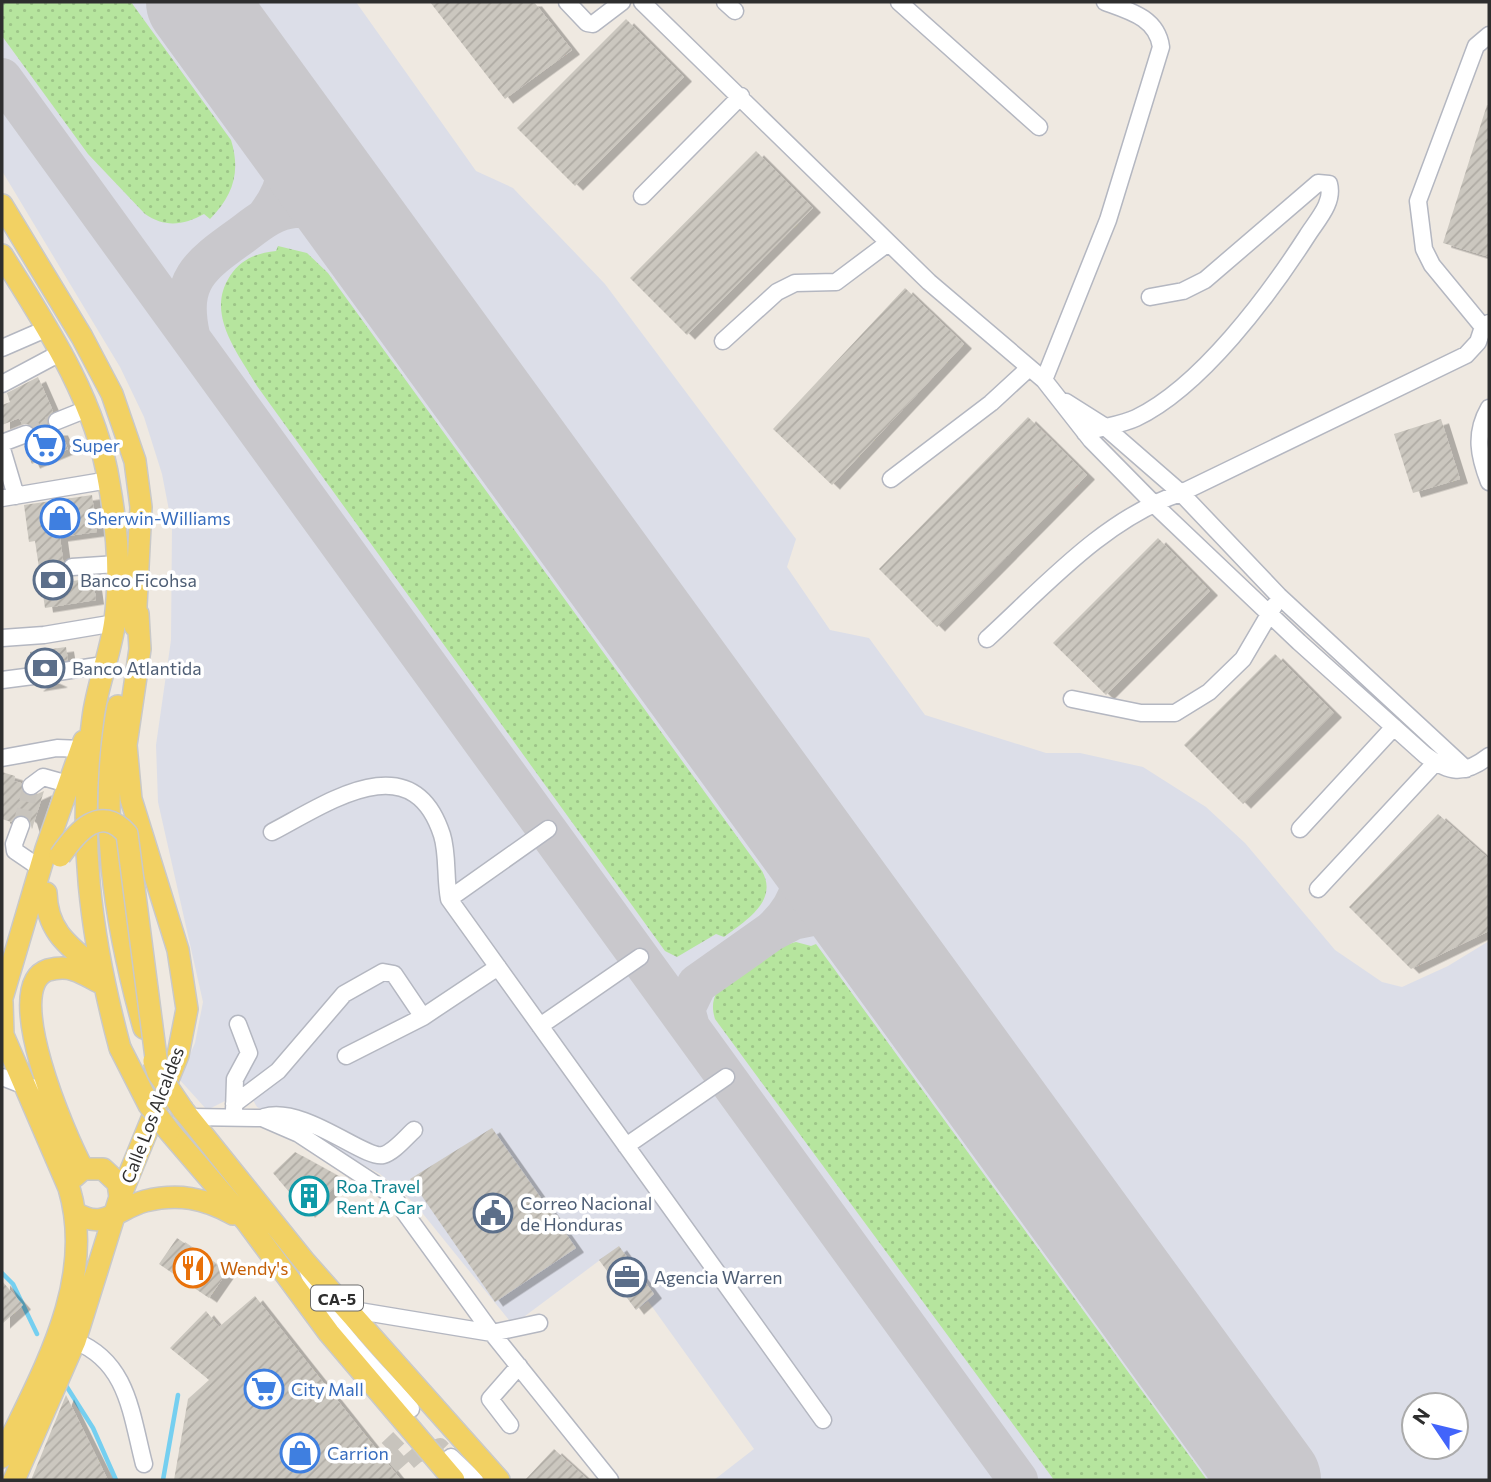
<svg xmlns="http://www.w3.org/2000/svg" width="1491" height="1482" font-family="Commissioner,sans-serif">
	<defs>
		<pattern id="grass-dots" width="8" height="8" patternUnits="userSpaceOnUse" patternTransform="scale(1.75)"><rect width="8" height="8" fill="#b6e59e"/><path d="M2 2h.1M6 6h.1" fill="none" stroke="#9dc588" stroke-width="1.8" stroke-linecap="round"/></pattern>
		<pattern id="building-hatch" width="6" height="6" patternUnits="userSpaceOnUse" patternTransform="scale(1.75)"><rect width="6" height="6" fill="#cbc7bf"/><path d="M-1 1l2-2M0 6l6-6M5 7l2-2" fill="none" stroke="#afaba4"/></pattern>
		<filter id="shadow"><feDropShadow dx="8" dy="4.5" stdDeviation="0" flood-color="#0004"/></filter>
	</defs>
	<rect width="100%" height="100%" fill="#efe9e1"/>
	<!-- airport -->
	<path fill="#dcdee8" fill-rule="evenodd" d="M2,2H356L476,171L513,188L605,284L796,539L787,567L830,630L869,638L925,715L1046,753H1080L1143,767L1206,807L1245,843L1335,950L1382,982L1402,987L1448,966L1489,941V1480H714L754,1449L648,1301L636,1310L600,1260L513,1325L415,1204L380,1174L257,1107L247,1090L207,1110L179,1079L195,1043L203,1002L158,802L156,745L171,640L172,526L162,474L144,417L120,367L2,171ZM1414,1405H1456V1447H1414Z"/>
	<!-- grass -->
	<path fill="url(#grass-dots)" d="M2,2H131L231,140C241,172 233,196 210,219L204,214C184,225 165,228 145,214L88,154L2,36Z
		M278,246L307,253L328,273L762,871C779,901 745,921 724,937L716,934L677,957L665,951L257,386C238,353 205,314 230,276C241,259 257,253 276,251Z
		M796,942L811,946L816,944L1207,1480H1054L715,1019C712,1009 712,1001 717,992C725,977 779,945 796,942Z"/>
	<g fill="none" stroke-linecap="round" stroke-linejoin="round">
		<!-- stream -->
		<path stroke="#75cff0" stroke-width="4.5" d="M2,1273L13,1284L37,1334
			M65,1384L93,1428L116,1480
			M163,1480L178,1395"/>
		<!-- taxiway -->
		<path stroke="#c9c8cc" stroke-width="40" d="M2,78L1018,1480
			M266,217C291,185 292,158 281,120
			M190,335C178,280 200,265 242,235C258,223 273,210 294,208C315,207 338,216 357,223
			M772,931C807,900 806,870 796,827
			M690,1027L685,1009L697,984L772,931L793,920L828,913L849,919L875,935
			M1234,1429L1253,1472V1480"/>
		<!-- runway -->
		<path stroke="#c9c8cc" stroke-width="100" d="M196,2L1271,1480"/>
	</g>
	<!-- building -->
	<path fill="url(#building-hatch)" filter="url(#shadow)" d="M430,2H534L572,50L505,99Z
		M626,19L684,77L575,186L517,128Z
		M1487,105L1489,106V257L1443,243Z
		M756,151L813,208L687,335L630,278Z
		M905,288L964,344L832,485L773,429Z
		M38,377L53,411L47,419L48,425L55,431H60L68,449L32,464L24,446L34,440L36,430L28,424H22L19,418L2,425V405L10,402L7,393Z
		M1028,417L1087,475L937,627L879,569Z
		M1441,419L1460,479L1413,493L1394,434Z
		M92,495L97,532L60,537L66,582L93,578L96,600L45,608L35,541L29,542L24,505Z
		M1158,538L1210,591L1106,695L1053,643Z
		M66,647L68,660L52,663L48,669L49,678L60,683L35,687L42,681L43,674L38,667L32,666L30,652Z
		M1275,654L1334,713L1243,804L1184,745Z
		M2,772L15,776L14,781L21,783L26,795L33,796L44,791L32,829L29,819L24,815L15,817L11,822L2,819Z
		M1438,814L1489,859V931L1411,969L1349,907Z
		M492,1128L576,1248L495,1302L410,1179Z
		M295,1152L344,1179L307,1213L273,1173Z
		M177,1238L227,1272L209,1298L159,1264Z
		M619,1246L654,1294L636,1310L599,1260Z
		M2,1281L23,1305L2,1324Z
		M255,1296L303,1357L401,1480H174L188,1399L209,1380L170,1348L206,1311L219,1327Z
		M66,1395L108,1480H31Z
		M554,1449L588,1480H525Z"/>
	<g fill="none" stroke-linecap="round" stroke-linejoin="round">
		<!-- minor-tunnel -->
		<path stroke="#c8c4bd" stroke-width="16" stroke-dasharray="16 8" stroke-linecap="butt" d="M26,434L57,421
			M21,825L31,786
			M416,1421L387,1449L403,1467L417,1455L440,1446L451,1457"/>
		<defs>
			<path id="minor" d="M567,2L587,23L593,24L622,2
				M642,2L929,282L1044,380L1091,440L1159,509L1299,642L1425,755C1449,773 1463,776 1489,756
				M725,2L735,11
				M899,2L1039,127
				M642,196L741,96
				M1483,327L1432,265L1424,249L1418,201L1476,46L1489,35
				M723,341L777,292L795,283L836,282L888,243
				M2,348L48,328
				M1044,380L1108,220L1161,47C1157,18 1130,11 1105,2
				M2,384L62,352
				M1066,402L1104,426L1181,493L1279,596L1466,769
				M1489,408C1474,434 1479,456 1489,482
				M57,421L87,409
				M1085,433C1101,427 1121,425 1136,418C1201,387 1269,295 1307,236C1317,220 1334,203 1329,184L1318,183L1205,280L1183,291L1150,297
				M2,443L26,434
				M2,449L16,496
				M891,479L991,403L1029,368
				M2,498L109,480
				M72,567L117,564
				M2,638L44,635L115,623
				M987,639C1045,586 1105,518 1181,493L1466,355L1478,342L1483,327L1489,323
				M58,672L103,665
				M2,680L33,676
				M1072,699L1141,713H1175L1209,692L1243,659L1274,606
				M2,758L57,748L82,749
				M31,786L43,777L68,784
				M21,825L14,844L15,851L40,868
				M1300,829L1394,727
				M272,832C326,804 412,742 442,835C448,854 445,878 449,899L823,1420
				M1318,889L1435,763
				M449,899L548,829
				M540,1026L640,957
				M346,1056L423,1017L498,967
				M2,1077L25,1086L48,1090
				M234,1104L278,1071L344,994L383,972L394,974L423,1017
				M234,1111L235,1079L249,1053L238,1024
				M190,1117L262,1118L299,1134L392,1195L492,1333L610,1480
				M264,1117C304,1105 365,1160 383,1155C394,1152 405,1138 414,1130
				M626,1146L726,1077
				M306,1265C322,1321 374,1366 411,1409
				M347,1309L492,1333L539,1323
				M75,1341C128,1362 131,1414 144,1464
				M510,1425L490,1399L519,1366
				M451,1457L475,1480"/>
			<path id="major" d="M2,205L82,337L112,394L135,461L141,507L135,626
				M2,255C46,325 96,400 109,483C117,528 121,575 115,620C111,653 97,685 93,718C77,834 90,936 120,1048
				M118,706C98,815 114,922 144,1028
				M46,893C47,934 72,948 101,973
				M2,998L46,849L84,741
				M2,1002L3,1035L69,1188C97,1283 41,1374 2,1457
				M183,1110L305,1262L499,1480
				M169,1131L247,1222L329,1333L454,1480
				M83,1169C65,1136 0,986 48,970C56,968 66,967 74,970C84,973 94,980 103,984
				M74,1177L83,1169H103L118,1183L120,1197
				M76,1213C104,1231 118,1208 145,1201C178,1193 204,1198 233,1214
				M14,1480L75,1341L120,1197L178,1055L187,1009L178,950L131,799L126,745L140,649L138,614"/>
		</defs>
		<!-- minor casing -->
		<use href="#minor" stroke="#b4b7c1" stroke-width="19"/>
		<!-- major casing -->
		<use href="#major" stroke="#c9c9c9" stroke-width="24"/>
		<!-- minor -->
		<use href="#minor" stroke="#fff" stroke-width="16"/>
		<!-- major -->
		<use href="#major" stroke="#f2d163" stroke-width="21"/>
		<defs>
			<path id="major-bridge" d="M60,856C76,833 100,803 127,834L158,1073
				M120,1048L149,1105L169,1131
				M154,1061L158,1073L183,1110"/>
		</defs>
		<!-- major-bridge casing -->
		<use href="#major-bridge" stroke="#c9c9c9" stroke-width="24" stroke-linecap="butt"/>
		<!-- major-bridge -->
		<use href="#major-bridge" stroke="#f2d163" stroke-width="21"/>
	</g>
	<!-- icons -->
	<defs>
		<symbol id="supermarket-ring" viewBox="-11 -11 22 22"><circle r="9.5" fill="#fff" stroke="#3f7fe0" stroke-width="1.5"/><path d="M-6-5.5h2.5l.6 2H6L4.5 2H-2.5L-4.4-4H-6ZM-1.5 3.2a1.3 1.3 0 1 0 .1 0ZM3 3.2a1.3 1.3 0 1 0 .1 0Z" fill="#3f7fe0"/></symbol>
		<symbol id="shop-ring" viewBox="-11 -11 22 22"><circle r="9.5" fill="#fff" stroke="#3f7fe0" stroke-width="1.5"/><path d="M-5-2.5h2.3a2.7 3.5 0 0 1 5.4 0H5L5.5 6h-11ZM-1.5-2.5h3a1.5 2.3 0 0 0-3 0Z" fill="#3f7fe0"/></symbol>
		<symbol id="bank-ring" viewBox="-11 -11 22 22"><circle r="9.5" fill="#fff" stroke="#5c6f8a" stroke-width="1.5"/><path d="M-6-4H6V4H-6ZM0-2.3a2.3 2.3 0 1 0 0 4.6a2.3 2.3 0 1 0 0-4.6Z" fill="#5c6f8a"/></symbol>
		<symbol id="building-ring" viewBox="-11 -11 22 22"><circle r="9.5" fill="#fff" stroke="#0f9aa8" stroke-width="1.5"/><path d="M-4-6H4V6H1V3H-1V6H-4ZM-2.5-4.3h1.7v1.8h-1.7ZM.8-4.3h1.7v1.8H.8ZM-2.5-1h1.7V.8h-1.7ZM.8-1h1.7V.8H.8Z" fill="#0f9aa8"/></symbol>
		<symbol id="civic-ring" viewBox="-11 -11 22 22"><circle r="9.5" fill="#fff" stroke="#5c6f8a" stroke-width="1.5"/><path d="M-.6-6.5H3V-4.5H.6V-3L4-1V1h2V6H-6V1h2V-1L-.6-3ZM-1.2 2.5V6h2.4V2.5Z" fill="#5c6f8a"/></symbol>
		<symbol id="restaurant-ring" viewBox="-11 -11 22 22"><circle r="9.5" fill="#fff" stroke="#e8710a" stroke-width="1.5"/><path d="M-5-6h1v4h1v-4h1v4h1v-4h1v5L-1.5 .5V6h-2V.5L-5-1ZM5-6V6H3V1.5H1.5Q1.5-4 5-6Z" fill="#e8710a"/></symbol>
		<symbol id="office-ring" viewBox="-11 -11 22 22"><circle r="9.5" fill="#fff" stroke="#5c6f8a" stroke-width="1.5"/><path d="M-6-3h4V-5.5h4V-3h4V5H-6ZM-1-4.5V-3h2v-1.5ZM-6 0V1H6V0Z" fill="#5c6f8a"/></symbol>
	</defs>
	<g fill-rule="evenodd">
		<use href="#supermarket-ring" x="23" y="423" width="44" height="44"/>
		<use href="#shop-ring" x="38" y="496" width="44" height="44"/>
		<use href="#bank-ring" x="31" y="558" width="44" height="44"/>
		<use href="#bank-ring" x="23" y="646" width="44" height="44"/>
		<use href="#building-ring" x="287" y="1174" width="44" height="44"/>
		<use href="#civic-ring" x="471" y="1191" width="44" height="44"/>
		<use href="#restaurant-ring" x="171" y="1246" width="44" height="44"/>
		<use href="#office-ring" x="605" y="1255" width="44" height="44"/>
		<use href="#supermarket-ring" x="242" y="1367" width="44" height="44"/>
		<use href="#shop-ring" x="278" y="1431" width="44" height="44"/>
	</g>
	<g text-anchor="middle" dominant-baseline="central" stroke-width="7" stroke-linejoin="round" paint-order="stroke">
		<!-- shield labels -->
		<rect fill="#fff" stroke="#6d6d6d" stroke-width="2" x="311" y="1285.5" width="52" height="25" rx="5"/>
		<g font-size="16" font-weight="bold" fill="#2e2e2e">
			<text x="337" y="1298">CA-5</text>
		</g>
		<!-- shop labels -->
		<g font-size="18" fill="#366cbe" stroke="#fff" text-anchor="start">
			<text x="72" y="445">Super</text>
			<text x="87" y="518">Sherwin-Williams</text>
			<text x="291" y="1389">City Mall</text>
			<text x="327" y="1453">Carrion</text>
		</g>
		<!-- service labels -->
		<g font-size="18" fill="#4e5e75" stroke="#fff" text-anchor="start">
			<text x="80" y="580">Banco Ficohsa</text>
			<text x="72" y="668">Banco Atlantida</text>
			<text x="520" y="1203">Correo Nacional<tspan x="520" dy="21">de Honduras</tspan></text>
			<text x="654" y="1277">Agencia Warren</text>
		</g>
		<!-- street labels -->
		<g font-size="18" fill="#2e2e2e" stroke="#fff">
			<text transform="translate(152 1115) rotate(-69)">Calle Los Alcaldes</text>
		</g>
		<!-- culture labels -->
		<g font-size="18" fill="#0d838f" stroke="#fff" text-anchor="start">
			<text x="336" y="1186">Roa Travel<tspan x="336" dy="21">Rent A Car</tspan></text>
		</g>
		<!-- food labels -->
		<g font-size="18" fill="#c56008" stroke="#fff" text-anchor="start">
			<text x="220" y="1268">Wendy's</text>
		</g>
	</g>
	<!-- border -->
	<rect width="1491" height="1482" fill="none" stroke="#2e2e2e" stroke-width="7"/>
	<!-- north arrow -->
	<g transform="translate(1435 1426) rotate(305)"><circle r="33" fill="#ffffff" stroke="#ababab" stroke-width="2"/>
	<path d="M0-5L12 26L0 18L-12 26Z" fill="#4264fb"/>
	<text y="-10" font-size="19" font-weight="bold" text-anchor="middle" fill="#2e2e2e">N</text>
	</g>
</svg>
